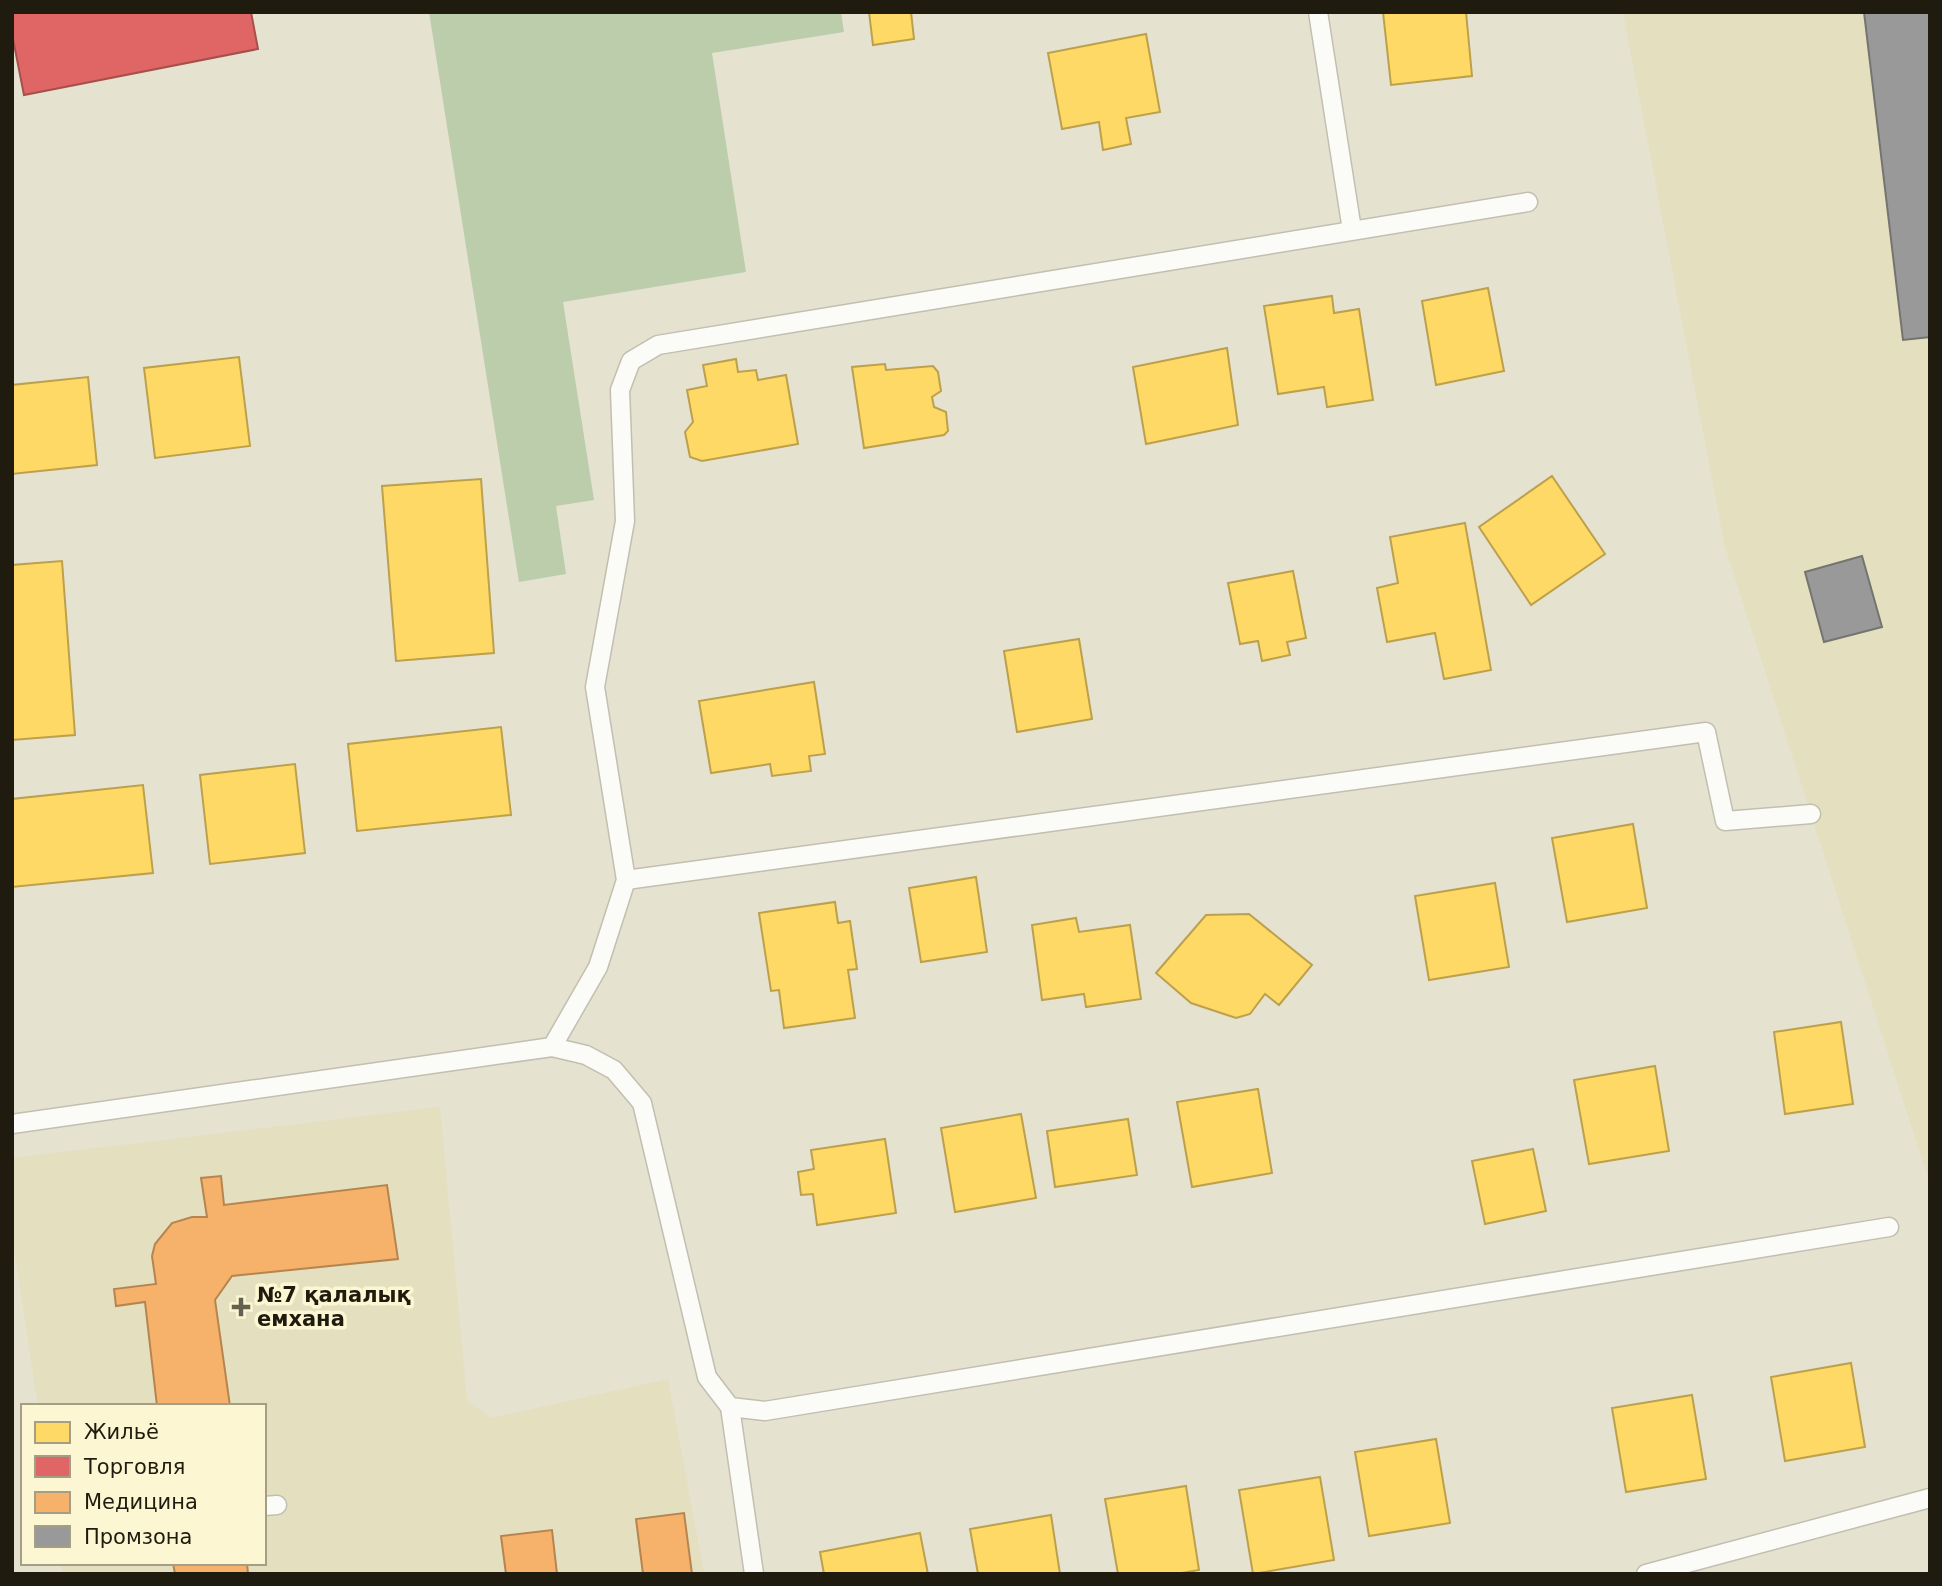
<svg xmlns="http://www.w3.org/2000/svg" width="1942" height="1586" font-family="'DejaVu Sans',sans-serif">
	<rect width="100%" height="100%" fill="#e5e2cf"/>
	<!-- built -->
	<path fill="#e4dfbf" d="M1623,12H1930V1184L1725,547Z
		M440,1107L467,1400L491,1418L668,1379L704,1574H63L61,1563H264V1406H38L12,1235V1158Z"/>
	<!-- forest -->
	<path fill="#bccdac" d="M429,12H841L844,32L712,53L746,272L563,302L594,500L556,506L566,574L519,582Z"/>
	<!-- homes -->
	<path fill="#ffd966" stroke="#bca04c" stroke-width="2" d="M869,12H911L914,39L873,45Z
		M1383,12H1466L1472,76L1391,85Z
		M1146,34L1160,112L1126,118L1131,144L1103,150L1099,122L1062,129L1048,53Z
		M1488,288L1504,371L1436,385L1422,301Z
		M1332,296L1334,313L1359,309L1373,400L1327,407L1324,387L1278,394L1264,306Z
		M1227,348L1238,425L1146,444L1133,367Z
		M239,357L250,446L155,458L144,368Z
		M736,359L738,372L756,370L758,380L786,375L798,444L702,461L690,457L685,432L693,422L687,390L707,386L703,365Z
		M885,364L886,370L933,366L938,372L941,391L932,397L934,407L946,412L948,431L944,435L864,448L852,367Z
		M88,377L97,465L12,474V385Z
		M1552,476L1605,554L1531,605L1479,527Z
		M481,479L494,653L396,661L382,486Z
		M1465,523L1491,670L1444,679L1435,633L1387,642L1377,588L1398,583L1390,537Z
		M62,561L75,735L12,740V565Z
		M1293,571L1306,638L1287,642L1290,655L1262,661L1258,641L1240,644L1228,583Z
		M1079,639L1092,719L1017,732L1004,651Z
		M814,682L825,754L809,756L811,771L772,776L770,764L711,773L699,701Z
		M501,727L511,815L357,831L348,744Z
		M295,764L305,853L210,864L200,775Z
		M143,785L153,873L12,887V799Z
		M1633,824L1647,908L1567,922L1552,838Z
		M976,877L987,952L921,962L909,888Z
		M1495,883L1509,967L1429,980L1415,896Z
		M835,902L838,923L850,921L857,969L848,970L855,1018L784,1028L779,990L771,991L759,913Z
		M1249,914L1312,965L1279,1005L1265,994L1250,1014L1236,1018L1191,1003L1156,973L1206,915Z
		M1076,918L1079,932L1130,925L1141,999L1086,1007L1084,994L1042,1000L1032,925Z
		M1841,1022L1853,1104L1785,1114L1774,1032Z
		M1655,1066L1669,1151L1589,1164L1574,1080Z
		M1258,1089L1272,1173L1192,1187L1177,1102Z
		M1021,1114L1036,1198L955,1212L941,1128Z
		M1128,1119L1137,1175L1055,1187L1047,1131Z
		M885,1139L896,1213L817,1225L813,1194L801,1195L798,1172L814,1169L811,1150Z
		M1533,1149L1546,1211L1485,1224L1472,1161Z
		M1851,1363L1865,1447L1785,1461L1771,1377Z
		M1692,1395L1706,1479L1626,1492L1612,1408Z
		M1436,1439L1450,1523L1369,1536L1355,1452Z
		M1320,1477L1334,1560L1253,1574L1239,1490Z
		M1186,1486L1199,1570L1176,1574H1118L1105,1499Z
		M1051,1515L1060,1574H978L970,1529Z
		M920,1533L928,1574H824L820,1552Z"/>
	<!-- shops -->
	<path fill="#e06666" stroke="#a6504c" stroke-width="2" d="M12,12H251L258,49L24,95L12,34Z"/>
	<!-- health -->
	<path fill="#f6b26b" stroke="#b6854f" stroke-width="2" d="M221,1176L224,1205L387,1185L398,1259L232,1276L215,1300L230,1406H157L145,1302L116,1306L114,1289L156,1284L152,1256L155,1244L172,1223L192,1217H207L201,1178Z
		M684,1513L692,1574H643L636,1519Z
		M552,1530L557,1574H506L501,1536Z
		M173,1563H247L248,1574H175Z"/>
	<!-- industry -->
	<path fill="#999" stroke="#747470" stroke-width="2" d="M1864,12H1930V337L1903,340Z
		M1862,556L1882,627L1824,642L1805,572Z"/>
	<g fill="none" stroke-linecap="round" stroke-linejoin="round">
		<defs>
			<path id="service" d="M1318,12L1352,230
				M626,880L1706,732L1725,821L1811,814
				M552,1047L586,1055L614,1070L642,1103L707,1377L730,1407L765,1411L1889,1227
				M12,1124L552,1047L598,967L626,880L595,687L625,521L620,390L631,361L658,345L1528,202
				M730,1407L754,1574
				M264,1506L277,1505
				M1646,1574L1930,1498"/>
		</defs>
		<!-- service casing -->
		<use href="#service" stroke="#c2bfb0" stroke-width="21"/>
		<!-- service -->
		<use href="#service" stroke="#fbfbf8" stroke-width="18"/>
	</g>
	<!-- markers -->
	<path fill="#646152" stroke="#fcf6d2" stroke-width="2.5" d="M237.5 1296.5h7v7h7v7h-7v7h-7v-7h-7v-7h7z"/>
	<g text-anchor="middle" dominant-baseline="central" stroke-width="7" stroke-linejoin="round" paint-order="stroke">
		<!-- poi labels -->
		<g font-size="21" font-weight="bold" fill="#1f1c0f" stroke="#fcf6d2" text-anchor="start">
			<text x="257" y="1295">№7 қалалық<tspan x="257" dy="24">емхана</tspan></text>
		</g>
	</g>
	<!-- border -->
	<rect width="1942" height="1586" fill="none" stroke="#1f1c0f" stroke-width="28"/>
	<!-- legend -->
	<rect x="21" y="1404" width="245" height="161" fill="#fcf6d2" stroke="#a49f84" stroke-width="2"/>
	<rect x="35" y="1422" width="35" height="21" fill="#ffd966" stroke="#a49f84" stroke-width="2"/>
	<text x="84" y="1439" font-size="21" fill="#1f1c0f">Жильё</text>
	<rect x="35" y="1456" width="35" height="21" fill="#e06666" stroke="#a49f84" stroke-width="2"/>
	<text x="84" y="1474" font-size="21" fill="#1f1c0f">Торговля</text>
	<rect x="35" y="1492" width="35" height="21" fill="#f6b26b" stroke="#a49f84" stroke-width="2"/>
	<text x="84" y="1509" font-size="21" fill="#1f1c0f">Медицина</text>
	<rect x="35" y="1526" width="35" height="21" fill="#999999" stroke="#a49f84" stroke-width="2"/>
	<text x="84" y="1544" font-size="21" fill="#1f1c0f">Промзона</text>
</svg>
